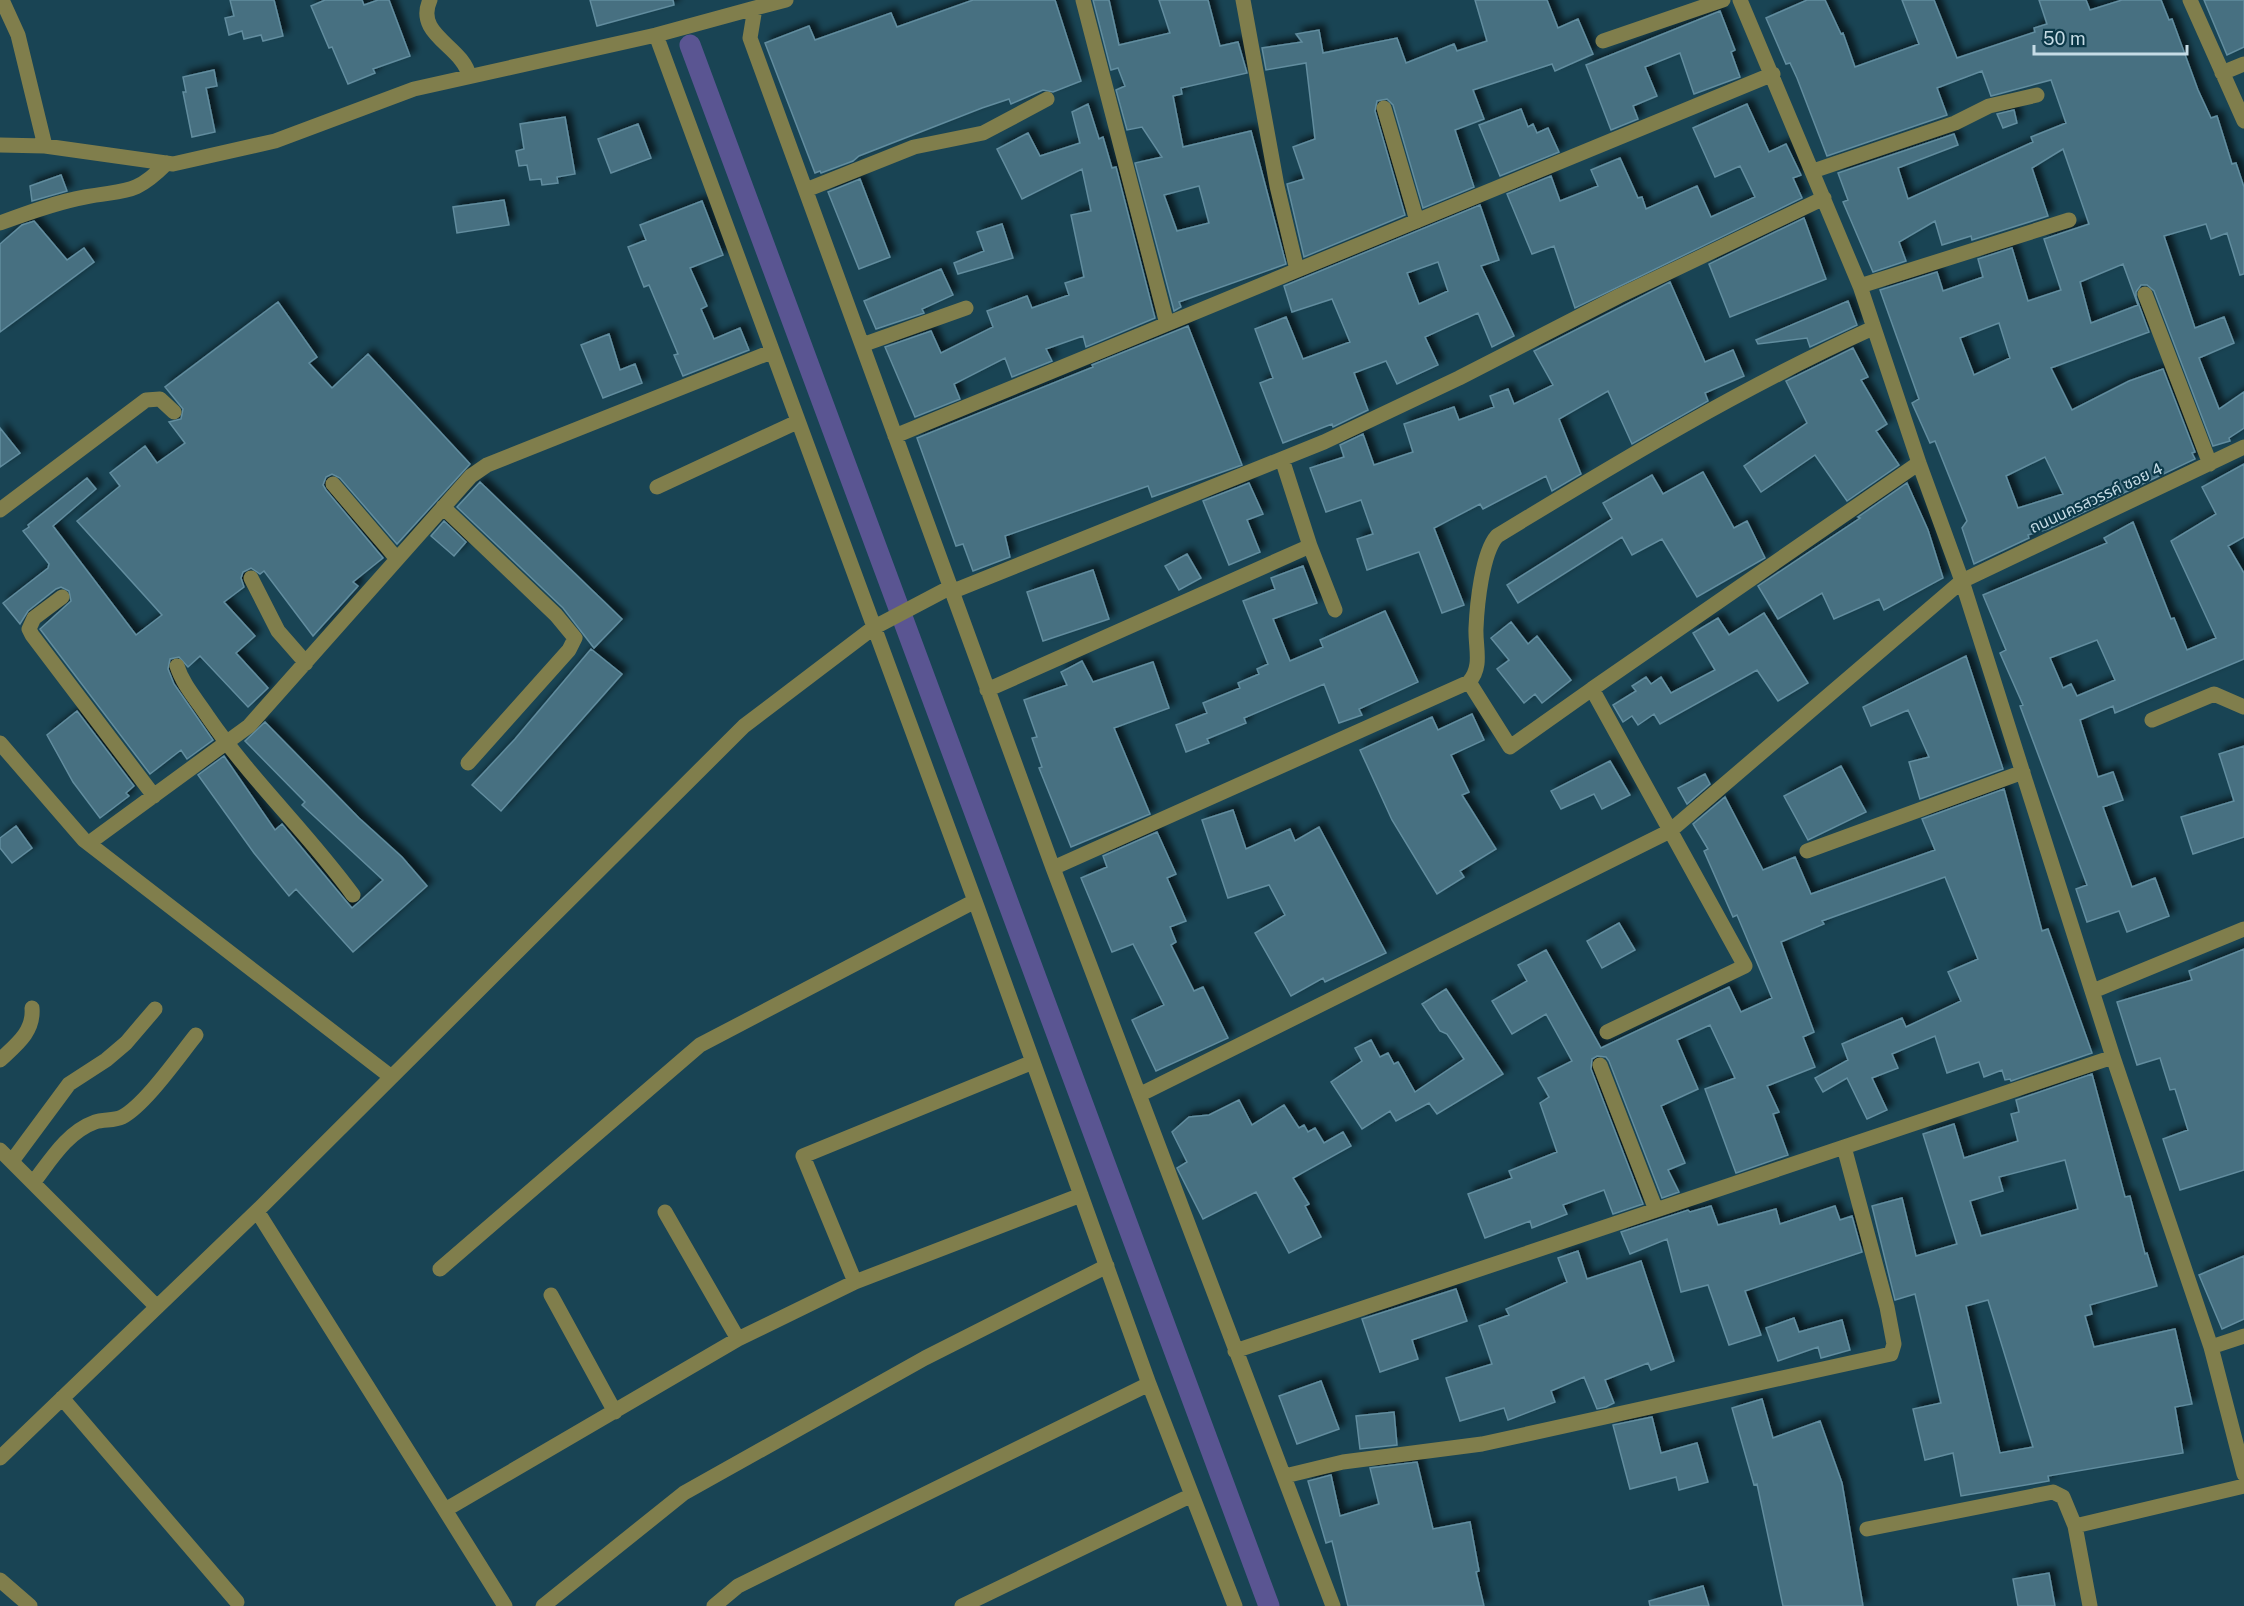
<svg xmlns="http://www.w3.org/2000/svg" width="2244" height="1606" font-family="'Public Sans','Noto Sans Thai',sans-serif">
	<defs>
		<filter id="shadow"><feDropShadow dx="5.5" dy="-5.5" stdDeviation="3" flood-color="#0009"/></filter>
	</defs>
	<rect width="100%" height="100%" fill="#194454"/>
	<g fill="none" stroke-linecap="round" stroke-linejoin="round">
		<!-- canal -->
		<path stroke="#5a5592" stroke-width="21" d="M690,45L1269,1606"/>
	</g>
	<!-- building -->
	<path fill="#467081" stroke="#628d9f" stroke-width="1.5" fill-rule="evenodd" filter="url(#shadow)" d="M230,0H274L283,36L263,41L261,35L244,39L242,31L229,35L225,18L234,16Z
		M325,0H362L364,5L378,0H389L410,56L373,69L375,73L348,84L332,47L329,48L311,6Z
		M590,0H673L674,5L597,26Z
		M973,0H1055L1081,81L1053,92L1043,90L1011,104L1009,99L982,108L859,156L853,161L821,173L820,171L815,173L765,43L809,26L815,40L891,13L897,27Z
		M1093,0H1109L1119,45L1170,33L1159,0H1208L1220,46L1238,42L1247,73L1181,88L1182,94L1173,96L1183,147L1251,131L1286,264L1179,302L1181,307L1174,311L1135,163L1162,157L1142,127L1127,130L1116,90L1125,86L1118,68L1111,70ZM1199,186L1209,223L1177,231L1164,195Z
		M1475,0H1547L1558,28L1578,19L1593,54L1555,71L1552,64L1473,90L1484,119L1455,130L1474,187L1423,208L1393,105L1387,99L1377,101L1375,111L1405,215L1304,257L1287,184L1304,179L1293,147L1315,139L1306,63L1266,70L1262,48L1302,42L1296,34L1319,30L1323,53L1397,38L1406,63L1454,44L1457,51L1487,41Z
		M1807,0H1825L1841,34L1843,33L1855,67L1919,44L1902,0H1934L1957,58L2035,32L2034,28L2047,24L2039,0H2086L2090,10L2122,0H2161L2169,20L2172,19L2198,90L2211,118L2217,116L2232,164L2236,163L2244,187V274L2240,275L2227,233L2211,239L2206,224L2164,236L2195,328L2224,317L2234,343L2199,358L2219,409L2244,392V428L2229,438L2230,441L2213,446L2154,291L2147,285H2141L2136,292V297L2149,332L2051,368L2072,410L2129,381L2163,369L2195,452L2192,453L2195,459L2048,529L2028,535L2029,538L1974,564L1962,528L1967,521L1935,441L1930,443L1912,403L1919,399L1880,290L1937,272L1943,291L1983,277L1978,259L2012,248L2028,301L2061,290L2044,239L2089,224L2063,149L2032,168L2048,216L1972,240L1971,236L1942,245L1935,221L1899,242L1906,261L1873,272L1843,202L1848,200L1838,173L1954,134L1958,145L1898,168L1908,199L2033,142L2031,137L2066,123L2051,80L1991,96L1982,71L1937,88L1947,115L1827,156L1797,78L1790,63L1786,64L1766,18ZM2123,264L2138,305L2091,323L2080,282ZM1999,323L2010,358L1974,375L1960,338ZM2045,457L2063,494L2018,508L2006,476Z
		M2204,0H2244V47L2227,55Z
		M1720,11L1735,50L1731,52L1740,77L1694,94L1680,53L1645,67L1657,96L1633,106L1638,119L1611,130L1586,65Z
		M214,70L217,86L206,88L215,132L192,137L183,92H186L183,77Z
		M1088,104L1099,139L1103,137L1112,168L1116,167L1155,318L1086,347L1083,336L1046,349L1052,361L1012,377L1005,358L954,384L960,399L915,417L885,347L931,331L941,353L993,327L987,311L1027,296L1032,308L1069,295L1065,283L1084,277L1071,215L1091,211L1082,169L1022,199L997,149L1028,133L1040,156L1080,143L1072,112Z
		M1747,104L1769,152L1786,144L1801,175L1793,178L1802,198L1575,308L1554,246L1532,254L1507,194L1551,176L1560,201L1598,186L1591,170L1620,158L1638,198L1642,197L1646,209L1697,186L1711,217L1755,197L1740,166L1715,177L1693,128Z
		M1521,109L1528,127L1533,124L1537,133L1548,128L1559,152L1500,176L1479,125Z
		M2014,110L2017,123L2003,128L1997,114Z
		M565,117L575,174L557,177L558,183L542,185L541,179L530,180L527,165L519,166L516,151L524,149L520,124Z
		M638,124L651,158L611,173L598,139Z
		M61,175L67,191L32,201L30,186Z
		M860,179L890,257L859,269L828,192Z
		M504,200L509,225L457,233L453,207Z
		M702,201L723,255L690,268L707,306L701,309L714,339L740,328L749,350L683,376L674,355L678,354L649,285L644,287L628,247L646,240L640,225Z
		M1480,205L1499,260L1481,266L1514,336L1492,347L1478,313L1425,337L1438,365L1397,384L1386,361L1354,373L1368,410L1333,427L1332,424L1283,443L1260,383L1273,378L1255,329L1286,317L1303,359L1350,342L1332,299L1292,312L1284,286ZM1438,262L1448,291L1419,304L1407,273Z
		M1804,218L1826,279L1730,317L1709,264Z
		M34,221L67,260L84,248L94,262L0,332V244L22,225Z
		M1002,224L1013,258L958,274L954,263L984,251L977,232Z
		M941,269L953,295L922,309L924,313L876,329L864,301Z
		M1670,282L1705,362L1733,350L1744,376L1705,393L1708,401L1632,444L1608,391L1559,419L1581,474L1552,491L1546,476L1483,509L1480,504L1434,528L1464,605L1442,613L1419,552L1367,570L1357,539L1373,534L1361,500L1326,512L1310,468L1344,457L1340,445L1363,434L1374,465L1413,452L1404,424L1454,407L1459,420L1494,407L1490,396L1508,389L1514,404L1553,385L1534,351Z
		M1848,301L1857,325L1810,347L1807,338L1758,344L1756,340Z
		M278,302L317,357L309,363L332,388L368,354L470,464L397,544L340,478L332,474L326,477L323,485L326,490L383,558L353,582L358,586L313,636L264,571L260,574L251,568L243,572L241,578L244,587L224,602L255,636L236,653L268,688L248,707L200,656L188,667L179,657L170,659L168,669L174,684L213,740L187,759L181,750L150,774L40,629L71,601L69,591L61,587L56,589L28,611L20,624L3,603L48,568L49,564L23,531L29,527L28,525L87,478L96,489L53,526L136,635L162,615L77,521L120,486L110,473L145,446L157,463L185,443L169,422L181,419L183,409L165,387Z
		M1188,326L1242,465L1152,497L1148,486L1005,536L1010,557L973,571L963,544L956,546L917,438L1093,367L1092,365Z
		M609,334L620,370L635,364L642,383L603,398L581,345Z
		M1853,348L1868,377L1861,380L1887,424L1876,431L1899,465L1847,501L1815,455L1761,492L1744,466L1807,423L1786,381Z
		M0,428L20,453L0,467Z
		M2244,464V537L2228,546L2244,573V659L2115,713L2113,706L2080,720L2098,777L2113,772L2123,800L2103,807L2132,887L2155,878L2169,916L2127,932L2119,911L2087,922L2076,889L2087,885L2020,706L2023,705L2000,653L2006,650L1983,595L2107,543L2104,538L2133,522L2171,619L2174,618L2187,650L2216,638L2171,541L2216,514L2202,487ZM2097,640L2115,680L2077,696L2071,684L2063,688L2050,658Z
		M1703,472L1734,528L1747,521L1765,558L1697,597L1662,539L1632,555L1622,537L1518,603L1507,585L1612,519L1603,503L1652,475L1663,494Z
		M480,482L622,619L594,648L563,608L457,507Z
		M1249,483L1263,514L1247,520L1260,552L1229,565L1203,501Z
		M1907,483L1928,530L1943,578L1884,610L1879,599L1834,619L1822,593L1778,619L1758,586L1860,518L1858,517Z
		M444,521L466,542L454,556L431,536Z
		M1187,554L1201,578L1179,590L1165,566Z
		M1303,566L1317,603L1273,619L1290,661L1323,647L1320,640L1385,611L1418,682L1359,709L1362,715L1339,723L1324,684L1244,718L1246,723L1207,739L1209,743L1186,752L1176,725L1207,713L1203,703L1240,688L1238,683L1259,674L1257,669L1268,664L1243,601L1275,589L1271,578Z
		M1093,570L1109,619L1043,641L1027,592Z
		M1764,613L1808,683L1778,701L1757,670L1660,724L1654,714L1638,725L1632,716L1623,722L1613,705L1636,691L1632,686L1646,677L1651,684L1661,677L1671,693L1715,670L1693,633L1718,618L1729,635Z
		M1511,622L1528,644L1537,636L1571,680L1542,703L1535,694L1524,703L1497,669L1509,660L1491,638Z
		M591,649L622,674L501,811L472,785L515,739Z
		M1966,656L2003,769L1920,799L1909,762L1929,757L1908,710L1871,726L1863,707Z
		M1082,661L1093,682L1153,662L1169,708L1114,728L1150,814L1071,847L1039,768L1042,767L1032,738L1037,737L1024,700L1067,685L1061,672Z
		M77,711L134,786L126,793L129,796L100,818L73,782L47,735Z
		M1472,714L1484,740L1451,755L1469,792L1462,795L1496,849L1460,871L1464,877L1437,894L1392,820L1360,750L1432,717L1438,730Z
		M265,722L359,818L402,857L427,886L353,952L296,889L289,896L254,853L198,775L224,756L275,830L282,824L346,901L352,908L359,902L383,880L302,805L305,802L245,741Z
		M2244,746V837L2193,854L2181,817L2234,801L2219,754Z
		M1610,761L1630,795L1602,809L1594,794L1561,809L1551,791Z
		M1841,766L1866,812L1808,840L1784,796Z
		M1705,774L1710,784L1687,804L1678,788Z
		M2004,789L2042,931L2048,929L2092,1053L2011,1081L2010,1079L2005,1080L2002,1070L1984,1077L1979,1062L1947,1073L1935,1036L1892,1054L1898,1068L1872,1078L1887,1110L1867,1119L1847,1078L1823,1092L1815,1078L1848,1060L1842,1044L1902,1018L1906,1027L1961,1001L1948,972L1978,959L1945,877L1822,921L1824,924L1781,942L1814,1032L1803,1037L1815,1067L1767,1086L1779,1112L1773,1114L1788,1155L1736,1173L1705,1089L1735,1078L1710,1025L1677,1040L1698,1089L1661,1106L1685,1163L1668,1170L1679,1192L1662,1198L1609,1061L1606,1057L1597,1056L1592,1059L1591,1069L1643,1204L1613,1214L1604,1190L1563,1205L1567,1214L1532,1228L1530,1221L1485,1238L1468,1194L1512,1178L1509,1171L1557,1152L1540,1103L1549,1097L1538,1078L1572,1061L1546,1014L1512,1034L1492,1001L1527,981L1518,965L1546,950L1601,1048L1729,987L1741,1012L1772,998L1737,915L1733,917L1704,851L1708,849L1693,824L1725,797L1763,870L1795,857L1811,894L1935,850L1922,819Z
		M1233,810L1246,849L1290,829L1295,841L1319,827L1386,953L1325,982L1323,978L1291,996L1255,933L1285,915L1269,885L1228,898L1202,820Z
		M16,826L32,848L12,863L0,848V838Z
		M1157,832L1176,874L1167,878L1186,921L1170,927L1176,942L1171,945L1194,991L1203,987L1228,1038L1156,1071L1132,1020L1164,1005L1133,944L1112,952L1081,878L1107,867L1103,856Z
		M1619,923L1635,950L1602,968L1587,941Z
		M2244,949V1170L2180,1190L2163,1139L2188,1130L2175,1089L2170,1090L2160,1058L2137,1065L2117,1002L2192,980L2189,971Z
		M1446,989L1503,1074L1437,1114L1429,1103L1396,1121L1390,1111L1362,1129L1331,1082L1362,1061L1355,1048L1371,1040L1380,1057L1388,1053L1394,1064L1398,1062L1415,1092L1464,1059L1447,1034L1440,1031L1422,1004Z
		M2092,1074L2125,1197L2130,1196L2145,1254L2147,1253L2157,1286L2090,1305L2092,1314L2085,1316L2094,1347L2175,1329L2192,1404L2175,1407L2183,1453L2048,1476L2049,1481L1961,1496L1953,1453L1925,1460L1913,1409L1941,1403L1915,1294L1895,1300L1872,1206L1902,1198L1916,1256L1957,1244L1923,1134L1954,1124L1964,1158L2018,1141L2011,1114L2019,1112L2016,1100ZM2065,1160L2078,1209L1981,1236L1970,1201L2003,1191L1999,1177ZM1988,1300L2033,1447L2000,1453L1966,1306Z
		M1239,1100L1252,1125L1284,1105L1299,1128L1304,1125L1308,1132L1315,1128L1324,1143L1343,1132L1351,1146L1293,1178L1309,1204L1305,1206L1321,1237L1289,1253L1256,1192L1203,1219L1177,1168L1187,1162L1172,1132L1189,1117L1209,1115Z
		M1711,1206L1718,1225L1776,1209L1780,1224L1835,1206L1840,1220L1852,1216L1862,1252L1745,1291L1761,1335L1729,1345L1708,1285L1681,1292L1667,1239L1630,1254L1621,1232L1688,1210L1690,1212Z
		M1578,1251L1587,1279L1641,1261L1674,1361L1651,1370L1648,1363L1605,1380L1614,1403L1606,1407L1597,1409L1584,1377L1551,1391L1555,1402L1508,1420L1504,1408L1460,1421L1446,1378L1492,1364L1479,1326L1509,1315L1506,1309L1567,1282L1558,1258Z
		M2244,1256V1319L2222,1329L2199,1275Z
		M1456,1289L1467,1321L1412,1340L1418,1359L1380,1372L1362,1319Z
		M1794,1318L1799,1332L1842,1320L1850,1350L1821,1358L1818,1347L1778,1361L1766,1328Z
		M1321,1381L1339,1429L1297,1444L1279,1396Z
		M1762,1399L1773,1438L1820,1421L1842,1483L1863,1606H1783L1757,1484L1754,1485L1732,1408Z
		M1394,1412L1397,1445L1360,1449L1356,1416Z
		M1652,1417L1661,1453L1697,1443L1708,1482L1679,1490L1676,1477L1630,1489L1613,1425Z
		M1417,1462L1433,1529L1470,1522L1479,1571L1476,1572L1484,1606H1348L1332,1541L1326,1543L1308,1481L1331,1475L1340,1516L1379,1504L1370,1468Z
		M2049,1573L2055,1606H2018L2013,1579Z
		M1703,1586L1709,1606H1650L1649,1601Z"/>
	<g fill="none" stroke-linecap="round" stroke-linejoin="round">
		<!-- minor -->
		<path stroke="#807e4c" stroke-width="15" d="M2,0L18,35L45,146
			M430,0C414,35 463,46 469,76
			M786,0L755,8L750,38L1053,868L1333,1606
			M1083,0L1167,324
			M1243,0L1277,186L1297,270
			M1740,0L1860,286L1919,463L1962,581L2113,1057L2211,1347L2244,1474
			M2190,0L2244,121
			M656,35L975,901L1149,1384L1235,1606
			M1603,41L1723,0
			M2222,73L2244,64
			M1384,108L1417,221
			M0,145L45,146L173,164L275,141L414,89L656,35L755,8
			M1813,171L1955,123L1989,106L2037,95
			M806,190L914,147L983,133L1047,99
			M0,223C27,213 57,202 85,197C127,189 134,196 167,163
			M1860,286L2069,220
			M2145,294L2210,464
			M862,345L966,308
			M895,436L1773,74
			M1282,459L1310,546L1335,610
			M333,484L397,559
			M657,487L797,422
			M443,507L556,615L575,638L569,650L468,763
			M0,510L146,400L160,399L174,412
			M251,578L278,631L306,663
			M951,592L1324,442L1459,378L1619,296L1824,198
			M62,597L34,618L29,629L32,635L154,796
			M177,666C183,685 197,700 208,717C252,781 308,833 353,895
			M1469,682C1483,666 1475,647 1476,628C1477,605 1482,553 1497,536C1620,461 1743,387 1873,328
			M987,690L1310,546
			M2152,720L2214,694L2244,707
			M0,743L84,840L390,1076
			M89,843L249,726L471,476L487,465L771,352
			M1807,851L2023,772
			M1053,868L1469,682L1510,747L1592,689
			M2093,991L2244,929
			M1607,1032L1745,966L1592,689L1919,463
			M0,1060C16,1045 34,1032 32,1008
			M1600,1065L1656,1210
			M1139,1095L1670,831L1962,581L2244,447
			M0,1150L156,1306
			M12,1161L69,1084L106,1060L126,1043L155,1009
			M33,1183C50,1161 67,1132 95,1122C103,1119 114,1121 122,1117C145,1105 179,1056 196,1035
			M257,1211L445,1510L738,1339L855,1282L1081,1195
			M665,1212L738,1339
			M440,1269L700,1045L975,901
			M855,1282L803,1156L1033,1062
			M551,1295L615,1412
			M2211,1347L2244,1336
			M1235,1351L2113,1057
			M62,1398L237,1602
			M0,1458L257,1211L744,726L873,628L949,588
			M1285,1476L1343,1462L1482,1444L1891,1354L1894,1344L1887,1307L1844,1147
			M445,1510L505,1606
			M1867,1529L2053,1492L2063,1497L2075,1526
			M0,1580L30,1606
			M543,1606L684,1493L925,1358L1107,1266
			M714,1606L738,1586L1149,1384
			M962,1606L1192,1495
			M2090,1606L2075,1526L2244,1486"/>
	</g>
	<g text-anchor="middle" dominant-baseline="central" stroke-width="4.5" stroke-linejoin="round" paint-order="stroke">
		<!-- street labels -->
		<g font-size="16" fill="#c6dce6" stroke="#0c3949">
			<text transform="translate(2096 498) rotate(-25)">ถนนนครสวรรค์ ซอย 4</text>
		</g>
	</g>
	<!-- scale -->
	<path d="M2034 45v9h153v-9" fill="none" stroke="#c6dce6" stroke-width="3"/>
	<text x="2043" y="45" font-size="18" fill="#c6dce6" stroke="#0c3949" stroke-width="4.5" paint-order="stroke">50 m</text>
</svg>
